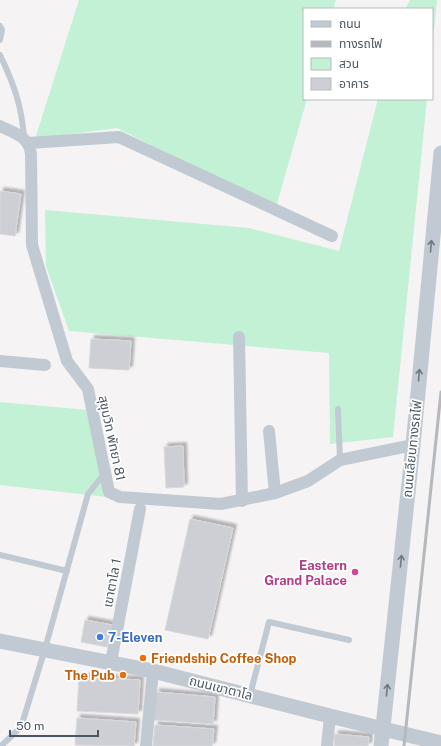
<svg xmlns="http://www.w3.org/2000/svg" width="441" height="746" font-family="'Public Sans','Noto Sans Thai',sans-serif">
	<defs>
		<filter id="shadow"><feDropShadow dx="3.5" dy="-3.5" stdDeviation="1" flood-color="#0004"/></filter>
	</defs>
	<rect width="100%" height="100%" fill="#f5f3f3"/>
	<!-- green -->
	<path fill="#c3f1d5" d="M79,0H336L333,9H304V99H307L276,207L117,128L35,139Z
		M410,0H437L432,52V9H405Z
		M378,99H427L393,437L330,444L329,353L69,331L46,266L45,210L249,228L339,251Z
		M0,402L87,410L107,497L0,485Z"/>
	<!-- building -->
	<path fill="#cdcfd5" stroke="#d7d9de" filter="url(#shadow)" d="M0,191L21,194L15,236L0,234Z
		M91,339L131,341L129,370L89,368Z
		M183,446L184,487L166,488L164,447Z
		M190,519L233,528L208,639L165,630Z
		M85,620L112,625L107,647L81,642Z
		M79,677L140,680L138,714L77,711Z
		M156,692L215,697L213,724L154,720Z
		M77,718L136,722L134,746L75,745Z
		M155,725L214,729L212,746H153Z
		M335,734L369,737L368,746H334Z"/>
	<g fill="none" stroke-linecap="round" stroke-linejoin="round">
		<!-- service -->
		<path stroke="#c1cad2" stroke-width="6" d="M0,26L2,30L0,40
			M0,55C14,84 22,107 24,138
			M338,409L340,460
			M0,555L67,571
			M250,695L269,622L349,640
			M1,746L21,727L45,649L88,494L104,474"/>
		<!-- minor -->
		<path stroke="#c1cad2" stroke-width="12" d="M0,126C14,133 29,136 31,154L32,245L67,361L88,389L109,492L120,497L221,504L275,493L308,481L340,460L413,445
			M29,143L119,137L332,236
			M239,337L242,501
			M0,361L45,365
			M269,431L275,493
			M111,662L140,509
			M146,746L153,671
			M327,746L330,716"/>
		<!-- tertiary -->
		<path stroke="#c1cad2" stroke-width="15" d="M0,641L153,671L330,716L441,743
			M381,746L413,445L441,153"/>
		<!-- rail -->
		<path stroke="#b5b8bd" stroke-width="3" d="M404,746L441,392"/>
	</g>
	<!-- one-way arrows -->
	<defs><path id="oneway-shaft" d="M-6 0H5M1.5-3L5.5 0L1.5 3" fill="none" stroke-width="1.6" stroke-linecap="round" stroke-linejoin="round"/></defs>
	<g stroke="#6e7983">
		<use href="#oneway-shaft" transform="translate(431 246) rotate(-85)"/>
		<use href="#oneway-shaft" transform="translate(419 375) rotate(-85)"/>
		<use href="#oneway-shaft" transform="translate(401 561) rotate(-84)"/>
		<use href="#oneway-shaft" transform="translate(387 690) rotate(-84)"/>
	</g>
	<!-- markers -->
	<circle fill="#d1479c" stroke="#fff" stroke-width="1.5" cx="355" cy="572" r="4"/>
	<circle fill="#3f7fe0" stroke="#fff" stroke-width="1.5" cx="100" cy="637" r="4"/>
	<g fill="#e8710a" stroke="#fff" stroke-width="1.5">
		<circle cx="143" cy="658" r="4"/>
		<circle cx="123" cy="675" r="4"/>
	</g>
	<g text-anchor="middle" dominant-baseline="central" stroke-width="3.5" stroke-linejoin="round" paint-order="stroke">
		<!-- street labels -->
		<g font-size="13" fill="#4a5661" stroke="#fff">
			<text transform="translate(112 438) rotate(78)">สุขุมวิท พัทยา 81</text>
			<text transform="translate(412 449) rotate(-84)">ถนนเลียบทางรถไฟ</text>
			<text transform="translate(112 583) rotate(-79)">เขาตาโล 1</text>
			<text transform="translate(221 688) rotate(14)">ถนนเขาตาโล</text>
		</g>
		<!-- hotel labels -->
		<g font-size="13" font-weight="bold" fill="#b23c85" stroke="#fff" text-anchor="end">
			<text x="347" y="565">Eastern<tspan x="347" dy="15">Grand Palace</tspan></text>
		</g>
		<!-- shop labels -->
		<g font-size="13" font-weight="bold" fill="#366cbe" stroke="#fff" text-anchor="start">
			<text x="108" y="637">7-Eleven</text>
		</g>
		<!-- food labels -->
		<g font-size="13" font-weight="bold" fill="#c56008" stroke="#fff" text-anchor="start">
			<text x="151" y="658">Friendship Coffee Shop</text>
			<text x="115" y="675" text-anchor="end">The Pub</text>
		</g>
	</g>
	<!-- legend -->
	<rect x="303" y="8" width="130" height="92" fill="#ffffff" stroke="#b7bbc0"/>
	<rect x="311" y="21" width="20" height="6" fill="#c1cad2" stroke="#b7bbc0"/>
	<text x="339" y="28" font-size="12" fill="#4a5661">ถนน</text>
	<rect x="311" y="41" width="20" height="6" fill="#b5b8bd" stroke="#b7bbc0"/>
	<text x="339" y="48" font-size="12" fill="#4a5661">ทางรถไฟ</text>
	<rect x="311" y="58" width="20" height="12" fill="#c3f1d5" stroke="#b7bbc0"/>
	<text x="339" y="68" font-size="12" fill="#4a5661">สวน</text>
	<rect x="311" y="78" width="20" height="12" fill="#cdcfd5" stroke="#b7bbc0"/>
	<text x="339" y="88" font-size="12" fill="#4a5661">อาคาร</text>
	<!-- scale -->
	<path d="M10 730v6h88v-6" fill="none" stroke="#4a5661" stroke-width="2"/>
	<text x="16" y="730" font-size="12" fill="#4a5661" stroke="#ffffff" stroke-width="3" paint-order="stroke">50 m</text>
</svg>
